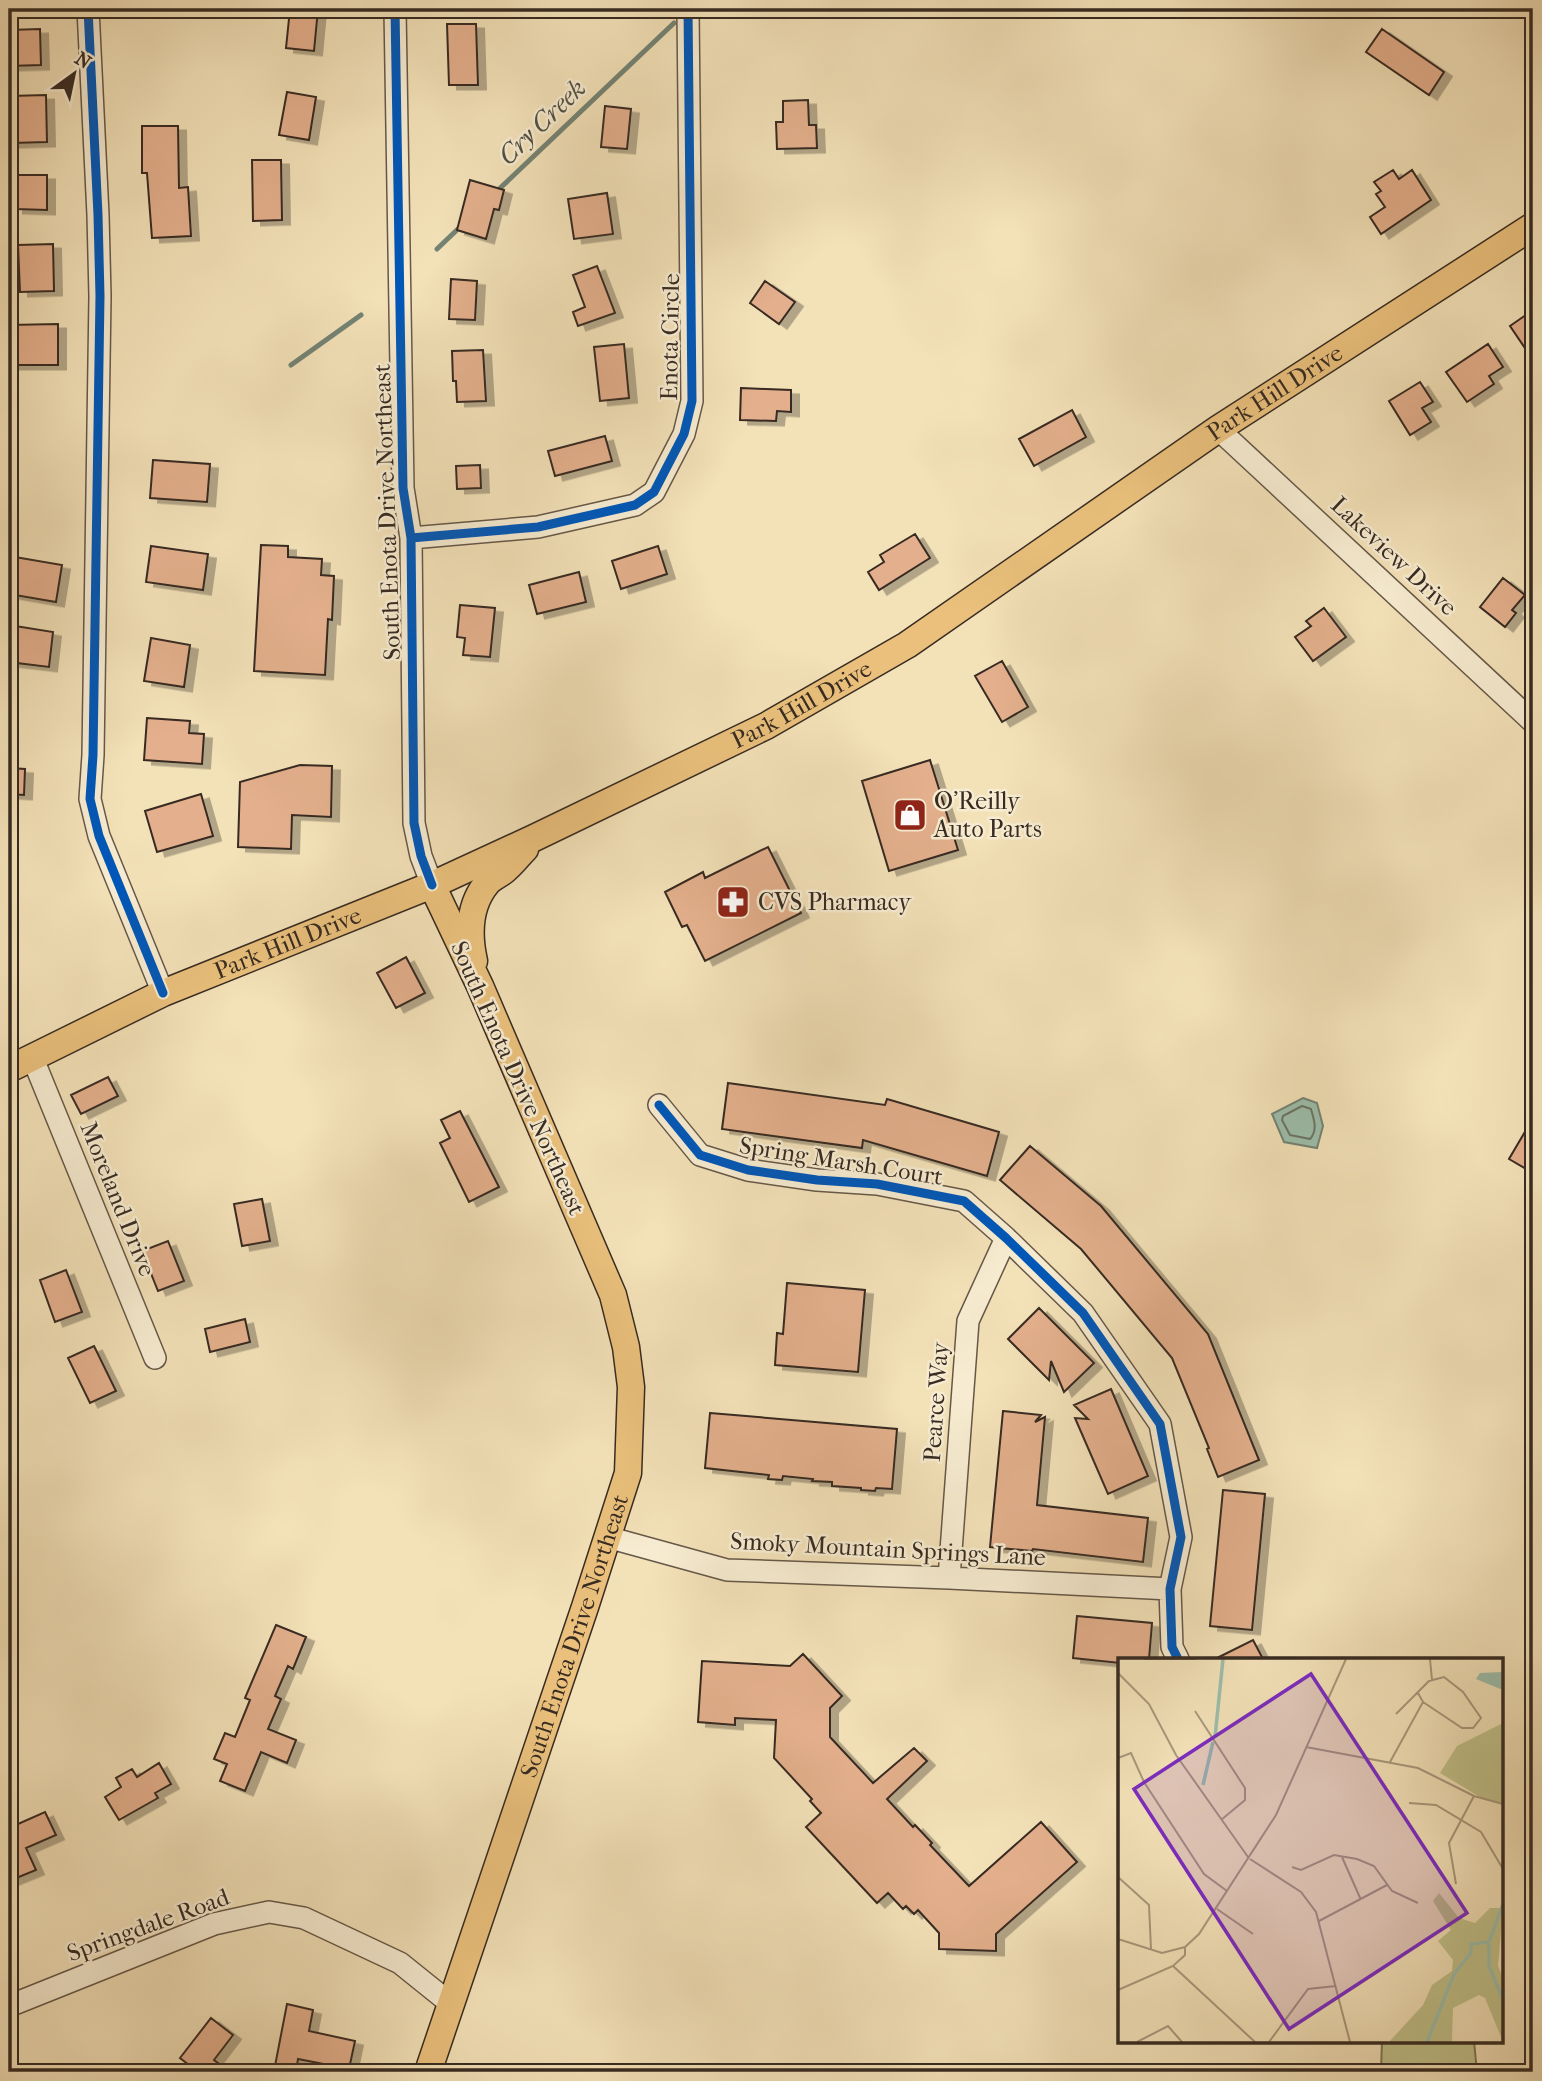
<svg xmlns="http://www.w3.org/2000/svg" width="1542" height="2081" font-family="'IM FELL French Canon',serif">
	<defs>
		<filter id="shadow"><feDropShadow dx="8" dy="4.5" stdDeviation="0" flood-color="#0004"/></filter>
	</defs>
	<rect width="100%" height="100%" fill="#f3e1b8"/>
	<filter id="stains"><feTurbulence type="fractalNoise" baseFrequency=".00286" numOctaves="4"/><feColorMatrix values="0 0 0 0 .2 0 0 0 0 .09 0 0 0 0 .02 0 0 0 .5 -.17"/></filter>
	<radialGradient id="worn" r=".72"><stop offset=".6" stop-color="#630" stop-opacity="0"/><stop offset="1" stop-color="#630" stop-opacity=".3"/></radialGradient>
	<!-- green -->
	<path fill="#c1c18a" stroke="#7c7656" stroke-width="2" d="M1382,2041H1474L1477,2072H1381Z"/>
	<!-- water -->
	<path fill="#9cbeab" stroke="#748374" stroke-width="2" d="M1303,1098L1317,1103L1323,1126L1317,1148L1284,1142L1272,1114Z"/>
	<g fill="none" stroke-linecap="round" stroke-linejoin="round">
		<!-- shore -->
		<path stroke="#6a7466" stroke-width="2" d="M1302,1106L1311,1109C1314,1120 1318,1130 1310,1139L1290,1135L1282,1120L1283,1116Z"/>
		<!-- stream -->
		<path stroke="#748374" stroke-width="5" d="M495,193L674,23
			M437,249L460,227
			M291,365L361,315"/>
	</g>
	<!-- building -->
	<path fill="#e3af8c" stroke="#372b22" stroke-width="2" filter="url(#shadow)" d="M290,9H318L314,51L286,48Z
		M447,24H476L478,85H449Z
		M40,29L41,65L9,66V30Z
		M1382,29L1444,72L1429,95L1366,52Z
		M287,92L316,97L309,140L279,135Z
		M46,95L47,142L12,143L10,96Z
		M808,100L809,125H816L817,148L777,149L776,122H783V101Z
		M605,106L631,109L627,149L601,147Z
		M142,126H178L179,188L188,187L191,236L152,238L147,173H142Z
		M252,160H281L282,220L253,221Z
		M1393,170L1399,179L1412,170L1431,200L1381,234L1370,217L1385,207L1376,194L1381,191L1374,182Z
		M15,175H47V210L15,209Z
		M470,180L504,190L499,210L494,209L486,239L457,230Z
		M607,193L613,234L574,239L568,199Z
		M53,244L54,291L20,292L18,245Z
		M597,266L615,313L578,326L573,312L585,307L573,275Z
		M451,279L477,281L475,320L449,319Z
		M765,281L795,302L779,324L750,303Z
		M1533,310V360L1510,326Z
		M58,324V365H9V325Z
		M624,344L629,398L600,401L594,347Z
		M1488,344L1503,367L1489,376L1494,384L1467,402L1446,372Z
		M483,350L486,401L457,402L456,381H453L452,351Z
		M1420,382L1433,402L1422,408L1431,422L1410,435L1389,401Z
		M741,388L791,390V412L777,411L776,421L740,420Z
		M1072,410L1086,437L1034,466L1019,439Z
		M605,436L612,461L555,476L548,451Z
		M153,460L210,464L207,502L150,498Z
		M480,465L481,488L457,489L456,466Z
		M915,534L930,558L879,590L868,572L884,562L880,555Z
		M261,545L288,546V557L322,559L321,575L334,576L332,620L328,619L325,675L254,671Z
		M151,546L208,554L203,590L146,582Z
		M658,546L667,574L621,589L612,561Z
		M9,556L62,565L56,602L9,594Z
		M579,572L586,602L537,614L529,585Z
		M1503,578L1525,595L1512,610L1516,613L1505,627L1480,607Z
		M460,605L495,608L490,657L463,655L465,638L457,637Z
		M1324,608L1346,637L1313,661L1295,637L1311,626L1306,621Z
		M9,625L53,632L49,667L9,662Z
		M151,638L190,645L184,687L144,681Z
		M1002,661L1028,707L1002,722L975,676Z
		M147,718L190,721L189,733L204,734L202,764L144,760Z
		M930,760L958,850L889,871L862,781Z
		M300,765L332,766L331,817L292,815L291,849L238,847L240,782Z
		M9,768L25,769L24,795L9,794Z
		M201,794L213,836L157,852L145,811Z
		M768,847L801,913L705,961L687,925L682,927L665,892L703,872L705,878Z
		M406,957L425,993L396,1008L377,973Z
		M108,1077L118,1096L81,1114L71,1095Z
		M728,1083L885,1105L887,1099L999,1132L987,1176L863,1140L862,1148L722,1129Z
		M460,1111L499,1187L469,1202L440,1143L450,1138L441,1120Z
		M1533,1118V1173L1509,1159Z
		M1030,1146L1101,1206L1208,1334L1259,1460L1218,1477L1207,1449L1209,1448L1172,1358L1081,1249L1000,1180Z
		M262,1199L270,1241L242,1246L234,1204Z
		M168,1241L184,1281L158,1291L142,1251Z
		M66,1270L82,1312L55,1322L40,1280Z
		M787,1283L865,1290L858,1372L775,1365L777,1333L783,1334Z
		M1039,1308L1094,1363L1064,1392L1051,1361L1049,1380L1008,1339Z
		M245,1319L250,1342L210,1352L205,1329Z
		M94,1346L116,1391L90,1403L68,1358Z
		M1111,1389L1148,1476L1108,1494L1075,1418L1088,1419L1074,1405Z
		M1003,1411L1041,1415L1035,1422L1045,1417L1037,1505L1148,1518L1143,1562L1033,1549L1032,1551L990,1547Z
		M710,1413L897,1429L892,1489L876,1488L875,1491L861,1490V1488L832,1486V1482L812,1481L813,1479L783,1476L782,1480L768,1479L769,1475L705,1468Z
		M1223,1490L1265,1494L1252,1630L1210,1626Z
		M1077,1616L1152,1623L1149,1659H1120V1663L1073,1658Z
		M276,1625L306,1637L293,1669L288,1666L275,1696L281,1699L268,1729L296,1740L287,1763L261,1752L245,1791L220,1781L227,1764L214,1759L225,1733L235,1737L250,1700L245,1698Z
		M1253,1640L1263,1659H1215Z
		M803,1654L842,1696L830,1708V1737L873,1783L914,1748L927,1761L887,1799L913,1827L915,1825L932,1843L930,1845L969,1886L1041,1822L1077,1862L996,1934V1951L939,1949V1933L918,1910L914,1914L906,1906L903,1909L888,1893L877,1903L806,1827L821,1813L810,1801L812,1799L774,1758L776,1720L735,1718V1725L698,1722L702,1661L790,1666Z
		M159,1763L171,1784L155,1793L158,1798L119,1820L105,1797L121,1787L116,1778L132,1769L137,1777Z
		M45,1812L56,1835L26,1848L36,1870L9,1881V1828Z
		M287,2004L313,2010L309,2031L355,2041L349,2069L298,2059L296,2072L274,2071Z
		M211,2018L233,2035L214,2060L230,2072H198L180,2058Z"/>
	<g fill="none" stroke-linecap="round" stroke-linejoin="round">
		<defs>
			<path id="minor" d="M88,9L98,215L100,296L93,755L90,799L99,836L163,993
				M395,9L403,488L411,538L414,823L421,856L432,885
				M1218,429L1533,722
				M411,538L538,527L635,505L654,492L684,434L692,401L688,9
				M33,1059L155,1358
				M659,1105L700,1155L748,1170L817,1180L877,1184L964,1201L1006,1238L1083,1313L1160,1424L1181,1537L1170,1589L1172,1647L1178,1659
				M607,1537L727,1570L949,1578L1170,1589
				M949,1578L968,1321L1006,1238
				M9,2006L214,1924L269,1912L304,1918L400,1963L451,2004"/>
			<g id="major">
				<path d="M474,961C468,934 469,904 488,882C493,877 501,874 506,869C513,863 519,855 525,849"/>
				<path id="s1" d="M9,1069L163,993L432,885L534,838L766,726L907,645L1218,429L1533,226"/>
				<path id="s2" d="M428,2072L585,1607L628,1473L631,1387L626,1347L613,1295L480,986L432,885"/>
			</g>
		</defs>
		<!-- minor casing -->
		<use href="#minor" stroke="#665848" stroke-width="24"/>
		<!-- major casing -->
		<use href="#major" stroke="#372b22" stroke-width="29"/>
		<!-- minor -->
		<use href="#minor" stroke="#f7ecd1" stroke-width="21"/>
		<!-- major -->
		<use href="#major" stroke="#eac07c" stroke-width="26"/>
		<defs>
			<path id="cycleway" d="M88,9L98,215L100,296L93,755L90,799L99,836L163,993
				M395,9L403,488L411,538L414,823L421,856L432,885
				M411,538L538,527L635,505L654,492L684,434L692,401L688,9
				M659,1105L700,1155L748,1170L817,1180L877,1184L964,1201L1006,1238L1083,1313L1160,1424L1181,1537L1170,1589L1172,1647L1178,1659"/>
		</defs>
		<!-- cycleway casing -->
		<use href="#cycleway" stroke="#f7ecd1" stroke-width="13"/>
		<!-- cycleway -->
		<use href="#cycleway" stroke="#0057b8" stroke-width="9"/>
	</g>
	<!-- icons -->
	<defs>
		<symbol id="shop-square" viewBox="-11 -11 22 22"><rect x="-9" y="-9" width="18" height="18" rx="4" fill="#8f2418" stroke="#f7ecd1"/><path d="M-5-2.5h2.3a2.7 3.5 0 0 1 5.4 0H5L5.5 6h-11ZM-1.5-2.5h3a1.5 2.3 0 0 0-3 0Z" fill="#fff"/></symbol>
		<symbol id="pharmacy-square" viewBox="-11 -11 22 22"><rect x="-9" y="-9" width="18" height="18" rx="4" fill="#8f2418" stroke="#f7ecd1"/><path d="M-2-6h4v4h4v4h-4v4h-4v-4h-4v-4h4Z" fill="#fff"/></symbol>
	</defs>
	<g fill-rule="evenodd">
		<use href="#shop-square" x="891" y="796" width="38" height="38"/>
		<use href="#pharmacy-square" x="714" y="883" width="38" height="38"/>
	</g>
	<g text-anchor="middle" dominant-baseline="central" stroke-width="5" stroke-linejoin="round" paint-order="stroke">
		<!-- street labels -->
		<g font-size="24" fill="#372b22" stroke="#f7ecd1">
			<text transform="translate(670 337) rotate(-89)">Enota Circle</text>
			<text stroke="none"><textPath href="#s1" startOffset="1440">Park Hill Drive</textPath></text>
			<text transform="translate(387 512) rotate(-92)">South Enota Drive Northeast</text>
			<text transform="translate(1394 556) rotate(43)">Lakeview Drive</text>
			<text stroke="none"><textPath href="#s1" startOffset="873">Park Hill Drive</textPath></text>
			<text stroke="none"><textPath href="#s1" startOffset="306">Park Hill Drive</textPath></text>
			<text transform="translate(518 1078) rotate(66)">South Enota Drive Northeast</text>
			<text transform="translate(841 1161) rotate(9)">Spring Marsh Court</text>
			<text transform="translate(118 1199) rotate(68)">Moreland Drive</text>
			<text transform="translate(936 1402) rotate(-86)">Pearce Way</text>
			<text transform="translate(888 1549) rotate(3)">Smoky Mountain Springs Lane</text>
			<text stroke="none"><textPath href="#s2" startOffset="460">South Enota Drive Northeast</textPath></text>
			<text transform="translate(148 1925) rotate(-20)">Springdale Road</text>
		</g>
		<!-- poi labels -->
		<g font-size="24" fill="#372b22" stroke="#f7ecd1" text-anchor="start">
			<text x="934" y="801">O'Reilly<tspan x="934" dy="28">Auto Parts</tspan></text>
			<text x="758" y="902">CVS Pharmacy</text>
		</g>
		<!-- water labels -->
		<g font-size="26" font-style="italic" fill="#505044" stroke="#f7ecd1">
			<text transform="translate(542 122) rotate(-44)">Cry Creek</text>
		</g>
	</g>
	<!-- overview -->
	<g transform="translate(1118 1658)">
		<rect width="385" height="385" fill="#f3e1b8"/>
		<path d="M385,65V145L367,142L322,115L339,88ZM321,235L341,260L357,265L372,250H385L380,308L385,320V384L367,340L361,337L335,350L334,384H271L305,347L314,327L334,313L335,302L320,283L333,272L315,243Z" fill="#c1c18a"/>
		<path d="M385,14V32L358,21L362,15Z" fill="#9cbeab"/>
		<path fill="none" stroke="#9cbeab" stroke-width="3.5" d="M97,79L105,1M85,127L95,84M371,286V308L385,342M309,384L336,316L353,295V286L371,284L385,246"/>
		<path fill="none" stroke="#a8987c" stroke-width="2" d="M26,1H78M312,1L314,22M0,15L31,46L58,97L130,199M77,53L127,130V142L103,162M278,56L311,23L326,19L345,34L363,60L355,70H344L305,44M188,89L300,110L356,138L385,146M0,100L13,95L26,124L86,216L109,233M272,104L305,44L300,35M291,145L318,147L363,174L385,211M224,199L243,242M132,201L183,234L198,254L232,384M174,209L183,212L216,197L239,201L256,208L274,233L300,245M0,219L31,247L33,291M338,226L331,185L356,138M99,251L135,276M201,263L269,227M0,281L44,295L67,289L81,276L158,157L228,1M55,308L137,384M0,332L55,308L67,297V289M19,384L50,368L64,384M151,384L190,331L218,328"/>
		<path fill="#7b2cbf" fill-opacity="0.15" stroke="#7b2cbf" stroke-width="3.5" d="M193,16L349,255L171,371L16,131Z"/>
		<rect width="385" height="385" fill="none" stroke="#372b22" stroke-width="3.5"/>
	</g>
	<!-- margin -->
	<rect width="1542" height="2081" fill="none" stroke="#f3e1b8" stroke-width="35"/>
	<rect x="10" y="10" width="1521" height="2060" fill="none" stroke="#372b22" stroke-width="3.5"/>
	<rect x="18" y="18" width="1507" height="2046" fill="none" stroke="#372b22" stroke-width="2"/>
	<!-- north arrow -->
	<g transform="translate(74 74) rotate(33)" stroke="#f7ecd1" stroke-width="5" paint-order="stroke">
	<path d="M0-5L12 26L0 18L-12 26Z" fill="#372b22"/>
	<text y="-10" font-size="19" font-weight="bold" text-anchor="middle" fill="#372b22">N</text>
	</g>
	<rect width="100%" height="100%" filter="url(#stains)"/>
	<rect width="100%" height="100%" fill="url(#worn)"/>
</svg>
